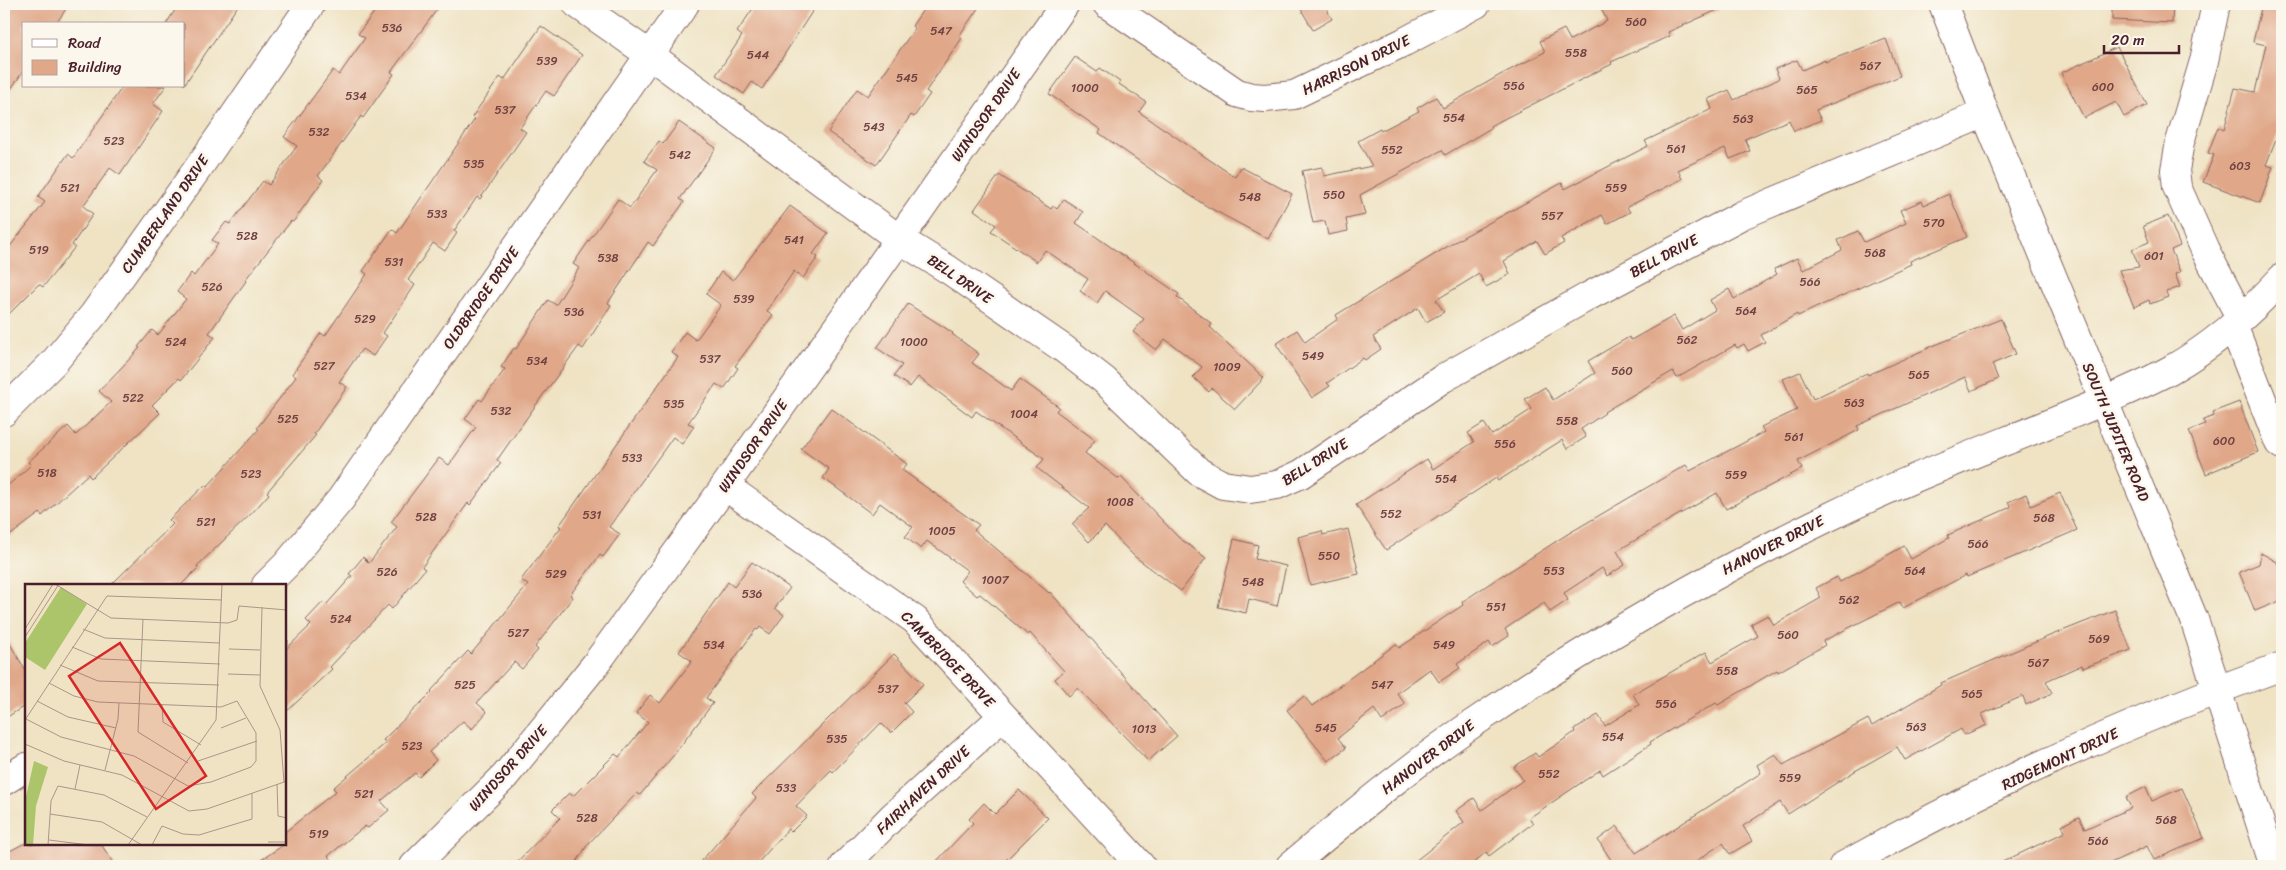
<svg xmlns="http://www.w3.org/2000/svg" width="2286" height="870" font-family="Sriracha,sans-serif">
	<rect width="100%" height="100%" fill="#fbf7ec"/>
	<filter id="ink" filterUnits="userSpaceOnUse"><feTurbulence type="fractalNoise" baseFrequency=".02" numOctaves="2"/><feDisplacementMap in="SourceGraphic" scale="10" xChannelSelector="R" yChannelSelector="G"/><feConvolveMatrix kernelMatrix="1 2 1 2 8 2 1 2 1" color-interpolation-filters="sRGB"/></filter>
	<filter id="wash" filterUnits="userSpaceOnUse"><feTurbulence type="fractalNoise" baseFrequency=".0096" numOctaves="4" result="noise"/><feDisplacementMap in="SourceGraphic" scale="20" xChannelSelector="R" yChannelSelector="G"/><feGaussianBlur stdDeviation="1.12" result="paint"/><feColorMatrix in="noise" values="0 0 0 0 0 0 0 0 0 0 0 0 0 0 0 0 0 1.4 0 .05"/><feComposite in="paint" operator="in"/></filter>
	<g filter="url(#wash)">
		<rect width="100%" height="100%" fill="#efe3c4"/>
		<g id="blocks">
			<!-- building -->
			<path fill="#e0a789" d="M4,4H69L56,24H24V70L4,99Z
				M179,4H239L184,85V24H166Z
				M380,4H441L391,72L394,74L363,118L361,116L318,176L323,180L293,222L291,221L245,280L246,281L209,333L215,337L181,380L179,378L152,405L160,413L91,478L88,474L42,516L40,513L4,540V489L31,465L28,462L68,426L76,435L111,402L99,391L140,348L138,347L152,330L158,335L186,299L177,292L191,273L194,276L218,244L212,240L226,222L230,224L263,181L269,185L297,146L284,137L333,70L339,75L365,38L358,34Z
				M756,4H817L762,89L752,82L744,94L716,75L742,36L737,32Z
				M927,4H981L959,36L962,38L926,91L930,94L914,117L911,115L876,165L828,132L857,89L868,96L915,28L912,26Z
				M1298,4H1324L1332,19L1313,30Z
				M1599,4H1731L1668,32L1670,36L1611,62L1612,64L1490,126L1491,128L1445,155L1442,150L1360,195L1365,215L1346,219L1348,231L1328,235L1325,221L1313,223L1302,171L1322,167L1324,176L1372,166L1358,141L1380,129L1381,131L1419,111L1417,108L1436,97L1443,108L1500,75L1545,52L1540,41L1564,29L1570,40L1607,21Z
				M2112,4H2173L2172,23L2112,20Z
				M2262,4H2282V123L2266,165L2273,167L2260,203L2203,182L2214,155L2208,153L2218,127L2224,130L2235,88L2255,92L2266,45L2253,42Z
				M541,26L582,55L554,96L546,91L520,128L526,132L480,199L477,197L454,231L457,233L445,251L433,243L408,280L415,285L383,333L387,336L373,356L362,349L339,382L347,387L314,434L316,435L267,492L269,494L252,513L197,566L198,568L181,585H111L173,524L169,520L205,485L207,487L259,429L257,428L296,377L292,374L321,333L325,336L367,274L363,271L392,229L397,233L475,119L472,117L500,77L504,80Z
				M1886,39L1900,76L1816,110L1821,120L1794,131L1789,120L1745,139L1750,151L1730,159L1725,148L1678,170L1682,179L1627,207L1630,212L1607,224L1602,215L1561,238L1564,243L1545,254L1537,241L1504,261L1510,274L1486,287L1479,274L1436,300L1444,312L1426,322L1418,308L1373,337L1381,349L1365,360L1363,358L1327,383L1330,386L1312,398L1276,344L1297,330L1305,342L1338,319L1336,315L1463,237L1562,183L1565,189L1648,146L1645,141L1712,109L1708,99L1729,90L1734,100L1773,82L1779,78L1775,69L1797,60L1802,70L1825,60V62Z
				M2117,47L2147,105L2124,117L2116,102L2084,118L2061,73Z
				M1075,57L1097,72L1100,68L1120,82L1119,84L1146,102L1139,112L1235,177L1241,167L1292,194L1268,239L1208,207L1156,173L1099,133L1101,130L1049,94Z
				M123,86H166L153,104L163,111L120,175L110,168L83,206L93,214L72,245L75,247L43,287L39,284L4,319V254L45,202L38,197L68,154L73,158Z
				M679,122L716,148L680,199L684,202L653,246L648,242L608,303L611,305L583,349L579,346L543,395L497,460L501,463L470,505L468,503L422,567L425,569L392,609L388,605L330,667L332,669L285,713V650L311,625L306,620L323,602L326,605L352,576L349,574L363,557L369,563L397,527L391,522L439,458L449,465L476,427L465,419L479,399L482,401L505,369L501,367L514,348L516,349L548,300L556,305L579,268L573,264L618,199L630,208L657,170L644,161L659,141L663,144Z
				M999,175L1051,209L1053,206L1057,209L1064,199L1083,212L1076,223L1179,294L1177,297L1212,324L1210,327L1264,378L1235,409L1212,388L1209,392L1193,377L1202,367L1165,339L1156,350L1133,332L1144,319L1105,291L1097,303L1080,291L1088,279L1045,250L1037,262L991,231L996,225L974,210Z
				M1949,194L1967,237L1910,261L1911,264L1798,316L1797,314L1761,335L1765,342L1748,351L1744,344L1737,348L1735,345L1677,378L1673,371L1604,412L1605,413L1581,429L1586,437L1567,449L1562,440L1498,481L1496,478L1386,550L1356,505L1427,459L1433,469L1474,442L1468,433L1484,423L1492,435L1532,409L1525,399L1545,387L1553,400L1595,373L1588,361L1629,337L1631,340L1674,316L1682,330L1715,310L1710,300L1729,289L1734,299L1777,274L1774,269L1797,258L1803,270L1842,250L1838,240L1858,231L1864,242L1906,223L1900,210L1922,201L1924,205Z
				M790,206L828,233L813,254L818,257L803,278L794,271L767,311L773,315L735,366L738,368L724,389L716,384L688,423L694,426L682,444L673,437L609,527L620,534L603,557L600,555L570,595L573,597L535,647L538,650L522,669L514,662L477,703L487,712L472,729L463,721L429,752L436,760L419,777L415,773L381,801L389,810L368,828L365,826L328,856L337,866H252L285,844V832L336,791L333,788L386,743L383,740L432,692L431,691L468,651L471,654L528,585L521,580L561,527L559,526L678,357L671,352L685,332L696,340L721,305L706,294L721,272L733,280Z
				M2168,216L2180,246L2171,250L2180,272L2175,274L2180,287L2166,292L2168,297L2150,304L2149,300L2134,307L2119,270L2139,267L2132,249L2149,242L2143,226Z
				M908,304L953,333L952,334L979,354L972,363L1011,391L1020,379L1059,407L1056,411L1095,440L1085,453L1119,479L1121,477L1178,537L1206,558L1181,591L1134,556L1105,526L1089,542L1072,524L1089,508L1037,468L1044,459L976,411L972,417L918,377L910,387L894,376L902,365L877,348Z
				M2001,319L2016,354L1992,364L1998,379L1971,391L1965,377L1857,426L1859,430L1798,461L1802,469L1726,509L1717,493L1671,519L1617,551L1625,565L1607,576L1602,568L1564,593L1568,600L1550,612L1544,603L1505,629L1509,636L1492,647L1489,642L1457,664L1460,668L1439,682L1430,669L1397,693L1405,704L1382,721L1374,709L1338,738L1346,748L1328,761L1287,710L1304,696L1312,706L1396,644L1399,648L1463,605L1462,602L1504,574V575L1566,535L1639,492L1686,465L1690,471L1764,432L1761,427L1797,410L1783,379L1800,372L1813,399L1867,373L1868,375L1935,345Z
				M2239,402L2258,452L2206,474L2189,431L2205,424L2203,420L2214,416L2213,412Z
				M831,408L907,464L902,470L979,525L974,530L1049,593L1050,592L1177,736L1148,761L1078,688L1069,696L1055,679L1064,671L1030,633L1028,635L980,594L977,596L960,581L968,571L927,541L921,549L905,537L913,527L880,503L872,514L823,478L829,469L801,449Z
				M2060,493L2077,530L1967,577L1966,575L1903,608L1900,602L1823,641L1825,645L1778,672L1777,670L1718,705L1716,703L1650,742L1651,744L1603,775L1600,770L1529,818L1533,823L1489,856L1486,852L1470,866H1409L1464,822L1456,811L1474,798L1482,810L1523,780L1514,767L1535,753L1538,757L1575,732L1574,729L1598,715L1605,726L1639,705L1633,694L1706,652L1712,662L1758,636L1751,624L1768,615L1774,625L1821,598L1816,588L1837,577L1840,582L1904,546L1911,559L1949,538L1948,535L2011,507L2008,502L2026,494L2031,506Z
				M1348,529L1359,574L1310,585L1298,537L1322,531L1323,535Z
				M1234,539L1258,545L1255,559L1286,566L1277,606L1249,599L1246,613L1218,607Z
				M2261,553L2277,562L2282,575V600L2255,611L2239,572L2259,564Z
				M752,562L790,588L775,608L784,615L770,634L760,627L758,630L756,629L706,698L713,703L673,756L640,795L637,793L588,844L574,866H513L560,818L552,810L569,793L573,796L615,754L619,757L648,722L636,713L650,695L660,703L692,661L679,652L728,582L734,587Z
				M2115,610L2131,650L2083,668L2082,665L2046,681L2052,693L2026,705L2023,696L1982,714L1987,725L1964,735L1961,729L1905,760L1897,747L1855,771L1788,814L1780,802L1743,826L1752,841L1730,854L1723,843L1689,866H1615L1598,840L1617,826L1636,853L1761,773L1757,765L1775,754L1783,765L1868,719L1872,726L1941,685V683L2047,637Z
				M4,634L26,671V705L4,719Z
				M894,654L923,684L904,703L912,712L891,733L881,723L833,772L831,770L796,806L807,816L791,832L788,829L755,866H697L756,798L752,794Z
				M2146,787L2152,801L2182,788L2204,838L2154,860L2147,846L2104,866H1994L2065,832L2062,825L2079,817L2085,829L2131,808L2126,797Z
				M1019,790L1048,818L1000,866H932L973,823L969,819L984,803L995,814Z
				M23,844H101L115,866H4V854Z"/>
		</g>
	</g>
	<g filter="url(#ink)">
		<use href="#blocks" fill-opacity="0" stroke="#846461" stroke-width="1"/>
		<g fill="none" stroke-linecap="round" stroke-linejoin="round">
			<defs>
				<path id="minor" d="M577,4L650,55L899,239L949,270L1064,349L1104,380L1199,472L1223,485L1250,489L1277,485L1301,474L1442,379L1589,296L1742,215L1985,113
					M1107,4L1237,93L1251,97L1265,98L1294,95L1404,42L1476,4
					M1943,4L1985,113L2195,622L2274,866
					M2216,4L2204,61L2180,142L2175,170L2177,187L2205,250L2241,319
					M2233,325L2279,443L2282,445
					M4,412L54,362L94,314L201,164L311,4
					M725,486L915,620L1141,866
					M266,585L286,565L341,499L685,4
					M4,781L26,767
					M414,866L505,776L595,665L725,486L1065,4
					M844,866L893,816L1003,716
					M1290,866C1353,814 1416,761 1484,716C1594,642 1708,576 1827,518C1900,482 1977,453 2053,422C2092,406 2133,390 2170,370C2211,347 2251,312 2282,278
					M1843,866C1983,788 2131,720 2282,666"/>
			</defs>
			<!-- minor casing -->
			<use href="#minor" stroke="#846461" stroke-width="30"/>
			<!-- minor -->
			<use href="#minor" stroke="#fff" stroke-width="28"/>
		</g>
	</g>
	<g text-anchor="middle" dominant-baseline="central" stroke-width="5" stroke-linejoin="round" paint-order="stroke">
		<!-- number labels -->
		<g font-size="12" fill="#704142">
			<text x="1636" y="22">560</text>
			<text x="392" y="28">536</text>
			<text x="941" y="31">547</text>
			<text x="1576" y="53">558</text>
			<text x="758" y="55">544</text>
			<text x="547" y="61">539</text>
			<text x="1870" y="66">567</text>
			<text x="907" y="78">545</text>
			<text x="1514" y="86">556</text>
			<text x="2103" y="87">600</text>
			<text x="1085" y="88">1000</text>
			<text x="1807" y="90">565</text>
			<text x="356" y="96">534</text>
			<text x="505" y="110">537</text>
			<text x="1454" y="118">554</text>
			<text x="1743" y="119">563</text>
			<text x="874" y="127">543</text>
			<text x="319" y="132">532</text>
			<text x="114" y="141">523</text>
			<text x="1676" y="149">561</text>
			<text x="1392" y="150">552</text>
			<text x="680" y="155">542</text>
			<text x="474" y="164">535</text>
			<text x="2240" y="166">603</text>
			<text x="70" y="188">521</text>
			<text x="1616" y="188">559</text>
			<text x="1334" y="195">550</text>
			<text x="1250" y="197">548</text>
			<text x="437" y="214">533</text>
			<text x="1552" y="216">557</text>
			<text x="1934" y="223">570</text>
			<text x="247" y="236">528</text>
			<text x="794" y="240">541</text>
			<text x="39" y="250">519</text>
			<text x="1875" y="253">568</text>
			<text x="2154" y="256">601</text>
			<text x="608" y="258">538</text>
			<text x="394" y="262">531</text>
			<text x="1810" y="282">566</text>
			<text x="212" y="287">526</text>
			<text x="744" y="299">539</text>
			<text x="1746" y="311">564</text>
			<text x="574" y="312">536</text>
			<text x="365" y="319">529</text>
			<text x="1687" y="340">562</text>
			<text x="176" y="342">524</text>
			<text x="914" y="342">1000</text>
			<text x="1313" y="356">549</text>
			<text x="710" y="359">537</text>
			<text x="537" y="361">534</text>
			<text x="324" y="366">527</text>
			<text x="1227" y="367">1009</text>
			<text x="1622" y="371">560</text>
			<text x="1919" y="375">565</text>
			<text x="133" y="398">522</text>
			<text x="1854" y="403">563</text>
			<text x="674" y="404">535</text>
			<text x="501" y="411">532</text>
			<text x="1024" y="414">1004</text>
			<text x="288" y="419">525</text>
			<text x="1567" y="421">558</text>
			<text x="1794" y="437">561</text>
			<text x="2224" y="441">600</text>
			<text x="1505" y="444">556</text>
			<text x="632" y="458">533</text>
			<text x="47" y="473">518</text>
			<text x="251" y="474">523</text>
			<text x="1736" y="475">559</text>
			<text x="1446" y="479">554</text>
			<text x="1120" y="502">1008</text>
			<text x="1391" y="514">552</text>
			<text x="592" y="515">531</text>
			<text x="426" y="517">528</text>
			<text x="2044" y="518">568</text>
			<text x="206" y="522">521</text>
			<text x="942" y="531">1005</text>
			<text x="1978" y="544">566</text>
			<text x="1329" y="556">550</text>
			<text x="1554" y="571">553</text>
			<text x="1915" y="571">564</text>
			<text x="387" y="572">526</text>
			<text x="556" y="574">529</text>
			<text x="995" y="580">1007</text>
			<text x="1253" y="582">548</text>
			<text x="752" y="594">536</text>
			<text x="1849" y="600">562</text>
			<text x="1496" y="607">551</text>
			<text x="341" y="619">524</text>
			<text x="518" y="633">527</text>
			<text x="1788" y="635">560</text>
			<text x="2099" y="639">569</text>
			<text x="714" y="645">534</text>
			<text x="1444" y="645">549</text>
			<text x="2038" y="663">567</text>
			<text x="1727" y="671">558</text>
			<text x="465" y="685">525</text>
			<text x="1382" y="685">547</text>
			<text x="888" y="689">537</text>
			<text x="1972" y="694">565</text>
			<text x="1666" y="704">556</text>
			<text x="1916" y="727">563</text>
			<text x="1326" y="728">545</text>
			<text x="1144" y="729">1013</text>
			<text x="1613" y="737">554</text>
			<text x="837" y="739">535</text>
			<text x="412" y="746">523</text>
			<text x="1549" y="774">552</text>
			<text x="1790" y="778">559</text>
			<text x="786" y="788">533</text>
			<text x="364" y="794">521</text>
			<text x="587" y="818">528</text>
			<text x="2166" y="820">568</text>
			<text x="319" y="834">519</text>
			<text x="2098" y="841">566</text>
		</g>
		<!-- street labels -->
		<g font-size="15" fill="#4a1f2b" stroke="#fbf7ec">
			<text transform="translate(1356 65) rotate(-26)">HARRISON DRIVE</text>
			<text transform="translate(986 115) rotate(-55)">WINDSOR DRIVE</text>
			<text transform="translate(165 214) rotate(-55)">CUMBERLAND DRIVE</text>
			<text transform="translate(1664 256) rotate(-28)">BELL DRIVE</text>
			<text transform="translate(960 279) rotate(34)">BELL DRIVE</text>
			<text transform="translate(481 298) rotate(-55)">OLDBRIDGE DRIVE</text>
			<text transform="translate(2116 432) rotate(67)">SOUTH JUPITER ROAD</text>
			<text transform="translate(753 446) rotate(-55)">WINDSOR DRIVE</text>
			<text transform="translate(1315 462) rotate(-32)">BELL DRIVE</text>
			<text transform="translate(1773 545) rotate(-27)">HANOVER DRIVE</text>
			<text transform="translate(948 659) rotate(46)">CAMBRIDGE DRIVE</text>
			<text transform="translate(1428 757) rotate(-37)">HANOVER DRIVE</text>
			<text transform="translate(2060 759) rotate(-25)">RIDGEMONT DRIVE</text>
			<text transform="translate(508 768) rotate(-48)">WINDSOR DRIVE</text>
			<text transform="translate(923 790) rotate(-43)">FAIRHAVEN DRIVE</text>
		</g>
	</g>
	<!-- overview -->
	<g transform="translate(25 584)">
		<rect width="261" height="261" fill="#efe3c4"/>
		<path d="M36,3L62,20L20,86L0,73V59ZM9,177L23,183L11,222L8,261H0V217Z" fill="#adc56a"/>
		<path fill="none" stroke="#ad9587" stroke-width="1" d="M30,0L86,34L203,39L212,36L214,22L262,26M237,23L235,102L255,146L259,198M118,35L113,148L163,179M0,45L28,0M58,45L80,54L195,59M0,53L34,0M262,56V106M47,63L76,75L195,80M204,65L235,66M35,81L73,97L194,101M203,90L235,91M12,117L43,133L91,144M137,121L138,138L176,161M1,135L36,153L109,172L163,202L186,198L226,183L231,177V149L212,117L196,123L73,118L49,112L24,99M0,136L82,12L197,16M196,144L221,134M0,160L39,177L97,191L164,227L182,225L262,197M173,177L232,157M80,186L93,135L94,119M252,200L253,232L262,234M50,205L55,181M25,230L77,238L117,261M24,256L64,261M243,258H262M23,261L26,217L33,202L79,211L122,233M103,261L191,136L197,0M127,261L137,242L158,250L174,251L227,235V209"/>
		<path fill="#d62828" fill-opacity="0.15" stroke="#d62828" stroke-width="2.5" d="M95,59L181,192L131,225L44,92Z"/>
		<rect width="261" height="261" fill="none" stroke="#4a1f2b" stroke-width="2.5"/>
	</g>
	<!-- margin -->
	<rect width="2286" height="870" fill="none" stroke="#fbf7ec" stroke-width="20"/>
	<!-- legend -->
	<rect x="22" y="22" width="162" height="65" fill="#fbf7ec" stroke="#b4a19f"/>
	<rect x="32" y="39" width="25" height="8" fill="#ffffff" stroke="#b4a19f"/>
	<text x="68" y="48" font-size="15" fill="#4a1f2b">Road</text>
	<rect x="32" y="60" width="25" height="15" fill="#e0a789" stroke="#b4a19f"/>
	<text x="68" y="72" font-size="15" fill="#4a1f2b">Building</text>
	<!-- scale -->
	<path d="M2104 45v8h75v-8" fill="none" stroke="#4a1f2b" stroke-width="2.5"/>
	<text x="2111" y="45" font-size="15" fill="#4a1f2b" stroke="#fbf7ec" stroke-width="4" paint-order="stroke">20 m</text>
</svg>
